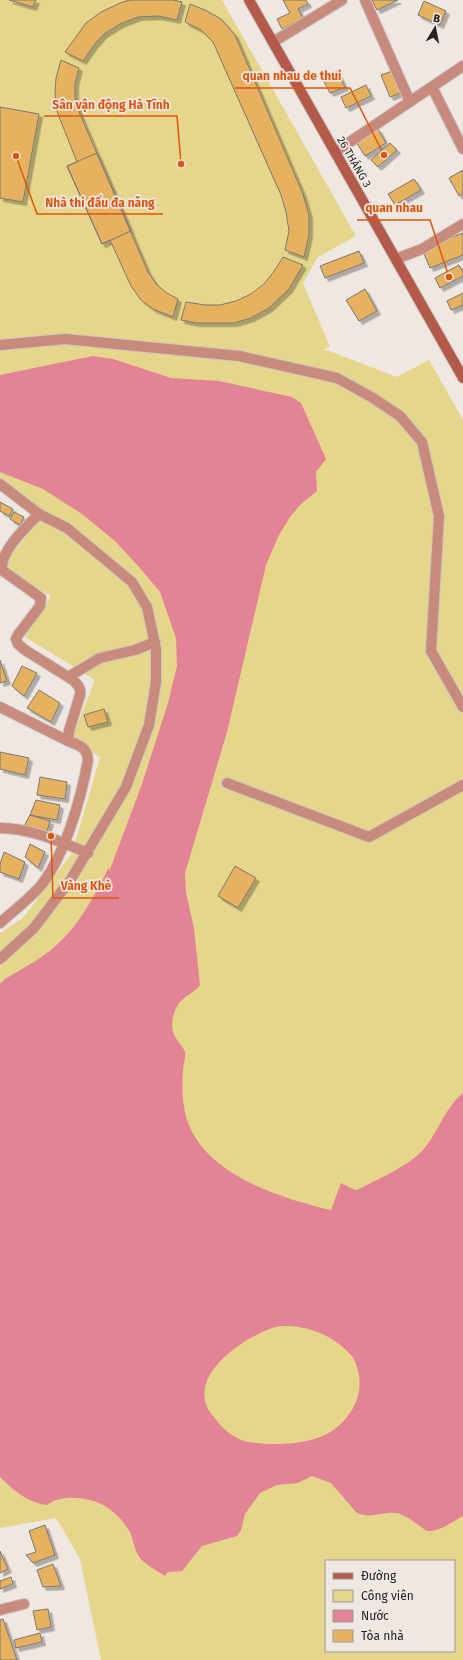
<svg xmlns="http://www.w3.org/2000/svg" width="463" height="1660" font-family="'Fira Sans',sans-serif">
	<defs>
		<filter id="shadow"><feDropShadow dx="3.5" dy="3.5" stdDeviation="0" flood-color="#0004"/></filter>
	</defs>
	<rect width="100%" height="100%" fill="#eee7e2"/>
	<!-- green -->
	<path fill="#e5d68b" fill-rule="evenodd" d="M0,0H222L356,236L318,257L303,283L330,347L323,350L329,351L397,377L429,360L463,420V1660H101L80,1559L56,1518L0,1528V933L23,918L72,853L100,757L71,740L95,680L25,637L51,596L1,569L45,511L0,482ZM326,1561H454V1651H326Z"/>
	<!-- water -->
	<path fill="#e28495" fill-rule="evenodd" d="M93,356L113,359L171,378L219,381L292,397L301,403L326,459L316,472L317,491L301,504L290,517L279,535L266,565L227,732L185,873L186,892L194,929L200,985C195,992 188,994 182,1000C175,1006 170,1022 173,1031C174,1039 183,1045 185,1052C186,1058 183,1065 183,1070C182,1082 182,1095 184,1107C194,1172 277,1197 331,1210L341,1183L355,1190L359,1189C379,1178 403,1169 420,1153C437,1137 442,1111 463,1093V1516C452,1522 439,1532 427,1531C419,1526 409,1517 400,1514C385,1509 370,1521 356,1512L331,1483L312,1476L298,1483L277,1485L260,1493L245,1514L241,1530L237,1536L202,1546L182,1571L168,1572L165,1576C156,1570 143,1564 138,1555C133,1546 133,1534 126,1526C121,1518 112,1510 103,1505C89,1497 60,1494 47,1505C28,1503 13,1490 0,1477V984L5,979C20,970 37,961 51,950C78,928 94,897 109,867V872L142,784L168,703L177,666L176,638L160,592L139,567L115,541L82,514L43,489L0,472V375ZM290,1326C314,1328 335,1337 351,1355C356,1361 357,1368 359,1375C362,1396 353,1414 336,1428C316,1445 274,1446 249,1442C236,1440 225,1431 217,1421C214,1417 210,1413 208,1409C190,1373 244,1338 272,1328C278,1326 284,1326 290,1326Z"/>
	<!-- building -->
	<path fill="#e7b261" stroke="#7b7771" filter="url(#shadow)" d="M9,0H36L33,7Z
		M130,0H173L182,2L177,20L158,16L138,17L120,24L104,34L94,45L83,61L65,52L86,23L101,12L120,3Z
		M283,0H306L308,4L298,9L303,18L282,29L277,19L290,13Z
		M372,0H398L377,10Z
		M424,1L446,11L440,25L418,15Z
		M190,4L205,10L221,19L235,35L303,194L309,215V234L304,257L285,250L289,231L286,212L281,195L213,42L201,30L185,22Z
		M61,60L79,68L75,83V98L80,114L148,272L156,284L167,293L178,299L173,317L153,309L141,300L131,286L110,240L102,244L67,166L77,162L56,109L55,92L56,78Z
		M337,71L345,87L330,93L322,78Z
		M392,71L401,93L390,97L381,75Z
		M366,85L371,96L346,108L341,97Z
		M0,107L39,114L23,202L0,198Z
		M378,129L386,143L365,156L356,142Z
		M390,143L397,150L378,167L371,160Z
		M97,153L131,231L102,244L67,166Z
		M463,170V193L459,196L449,178Z
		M414,179L421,190L395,205L388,194Z
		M463,233V255L430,268L422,249Z
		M359,251L364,263L325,278L320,266Z
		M283,257L303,265L289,289L269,308L251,318L234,323H196L181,320L186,302L205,305H220L236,301L251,294L264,284L275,270Z
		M459,265L463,272V276L440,288L435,278Z
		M365,289L377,311L359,321L346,300Z
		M463,293V305L451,310L447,301Z
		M0,502L13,509L9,516L0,511Z
		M14,512L24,517L20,525L10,519Z
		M0,660L7,681L0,683Z
		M22,666L37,673L24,696L12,686Z
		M39,690L60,703L51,722L27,708Z
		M104,709L108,722L88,727L84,715Z
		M0,752L29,758L25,775L0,769Z
		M40,777L67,782L65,799L37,795Z
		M36,800L60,805L57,820L30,815Z
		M30,815L50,821L46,835L23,828Z
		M30,844L45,852L38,868L25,857Z
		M4,852L25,862L19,879L0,872V864Z
		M235,866L256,878L238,908L218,896Z
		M45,1525L55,1555L33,1563L26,1555L36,1552L29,1531Z
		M0,1551L8,1569L0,1573Z
		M53,1564L61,1586L43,1587L37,1570Z
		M11,1577L13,1584L0,1589V1581Z
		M48,1609L51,1627L37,1630L33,1611Z
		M3,1619L17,1660H0V1620Z
		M40,1633L42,1642L16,1648L14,1640Z"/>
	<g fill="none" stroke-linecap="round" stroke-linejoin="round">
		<defs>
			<path id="street" d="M365,0L410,102
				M273,42L342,0
				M432,87L463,149
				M335,152L463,66
				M396,259L422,249L463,224
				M0,345L65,339L239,356L337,378L373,398L400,416L422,442L439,516L431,651L463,707
				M0,484L39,514L67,528L132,582L147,607L156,649V682L149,725L126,787L71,879L34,928L0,959
				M68,677L100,658L135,650L155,642
				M0,707L68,741
				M227,783L369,837L463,785
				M0,828C30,828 61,842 88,853
				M0,923C13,911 32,897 43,883C66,851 81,799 88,760C87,747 79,745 68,741L69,731L80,695C81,688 78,685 73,680L25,650L18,644L16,639L18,635L40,606L41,598L2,570C0,551 26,527 39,514
				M0,1610L24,1604"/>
			<path id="secondary" d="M249,0L463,378"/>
		</defs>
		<!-- street casing -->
		<use href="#street" stroke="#cac4bf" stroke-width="12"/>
		<!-- secondary casing -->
		<use href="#secondary" stroke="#cac4bf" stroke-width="12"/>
		<!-- street -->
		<use href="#street" stroke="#c98a7e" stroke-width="10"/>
		<!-- secondary -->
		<use href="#secondary" stroke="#b45a4b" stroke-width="10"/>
	</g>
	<g text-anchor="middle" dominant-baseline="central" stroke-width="3.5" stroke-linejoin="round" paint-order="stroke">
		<!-- street labels -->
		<g font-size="11" fill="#262322" stroke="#eee7e2">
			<text transform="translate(354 162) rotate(60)">26 THÁNG 3</text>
		</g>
	</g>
	<!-- callouts -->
	<path fill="none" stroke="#de560d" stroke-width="1.5" d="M384 155L350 88H235M181 164L177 116H44M16 156L37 214H163M449 277L430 220H357M51 836L53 898H119"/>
	<g fill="#de560d" stroke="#eee7e2" stroke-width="1.5">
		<circle cx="384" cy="155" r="4"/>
		<circle cx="181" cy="164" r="4"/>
		<circle cx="16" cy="156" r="4"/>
		<circle cx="449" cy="277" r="4"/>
		<circle cx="51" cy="836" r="4"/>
	</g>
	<g font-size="12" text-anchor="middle" font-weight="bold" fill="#de560d" stroke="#eee7e2" stroke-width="3.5" stroke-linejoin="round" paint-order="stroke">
		<text x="292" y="80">quan nhau de thui</text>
		<text x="111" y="109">Sân vận động Hà Tĩnh</text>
		<text x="100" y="207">Nhà thi đấu đa năng</text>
		<text x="394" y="212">quan nhau</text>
		<text x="86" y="890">Vàng Khè</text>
	</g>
	<!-- legend -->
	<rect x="325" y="1560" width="130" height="92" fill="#eee7e2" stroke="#9e9995"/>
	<rect x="333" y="1573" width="20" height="6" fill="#b45a4b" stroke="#9e9995"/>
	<text x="361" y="1580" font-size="12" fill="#262322">Đường</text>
	<rect x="333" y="1590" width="20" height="12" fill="#e5d68b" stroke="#9e9995"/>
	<text x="361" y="1600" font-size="12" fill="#262322">Công viên</text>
	<rect x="333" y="1610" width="20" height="12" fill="#e28495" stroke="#9e9995"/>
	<text x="361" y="1620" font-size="12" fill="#262322">Nước</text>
	<rect x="333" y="1630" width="20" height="12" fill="#e7b261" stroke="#9e9995"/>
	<text x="361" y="1640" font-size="12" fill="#262322">Tòa nhà</text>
	<!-- north arrow -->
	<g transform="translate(435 28) rotate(10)" stroke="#eee7e2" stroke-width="3" paint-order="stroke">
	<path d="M0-3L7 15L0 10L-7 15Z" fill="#262322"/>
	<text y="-6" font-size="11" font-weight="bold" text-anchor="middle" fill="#262322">B</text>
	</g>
</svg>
